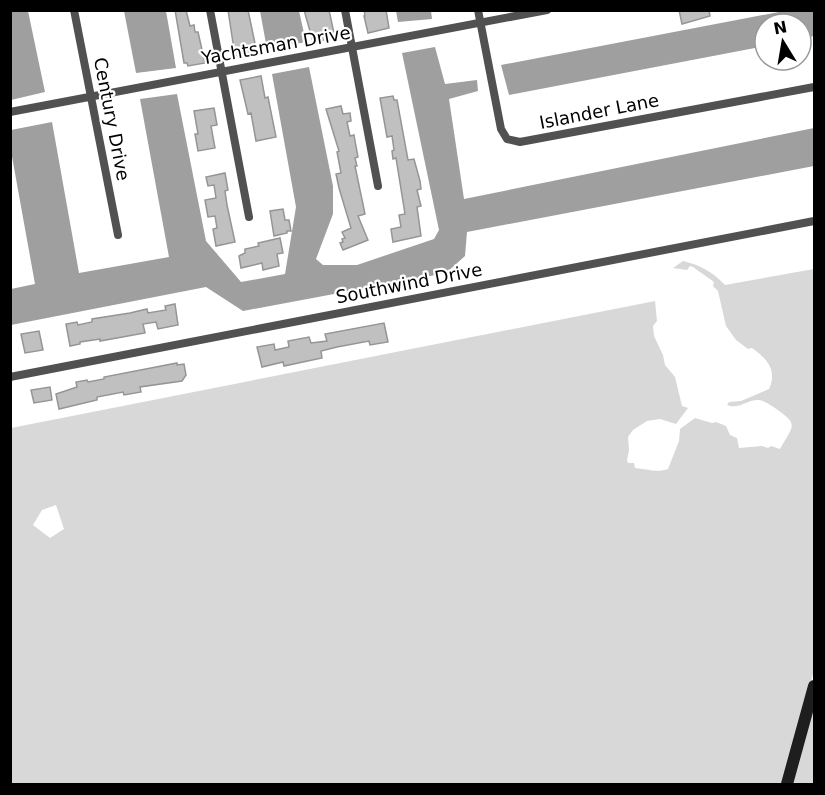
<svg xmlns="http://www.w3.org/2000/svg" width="825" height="795" font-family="'DejaVu Sans',sans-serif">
	<rect width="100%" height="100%" fill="#fff"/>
	<!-- green -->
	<path fill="#d8d8d8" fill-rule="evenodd" d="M683,261C700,265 713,272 725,285L814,269V670L783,784H11V428L655,301L657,321L653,326L654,336L663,355L665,365L675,377L682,406L688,408L676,424L660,419L647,421L633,430L628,437L629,450L627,460L628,463H634L635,468C646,469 658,473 668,469L679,441L680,429L695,418L712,423L716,422L726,426L730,435L737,438L739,448L762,446L768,448L771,446L780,449C794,424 799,425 775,408C770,405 765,401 759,400C748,399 738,410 727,405L729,402L741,401L769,389C778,370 766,358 752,348L748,349L736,340L726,326L718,291L713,286L714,282L693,267L690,266L687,270L673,268ZM56,505L64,529L50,538L33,525L42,510Z
		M814,701V784H792Z"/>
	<!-- water -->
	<path fill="#9f9f9f" d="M10,11H28L45,92L11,100Z
		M124,11H166L176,68L136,73Z
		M260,11H299L306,42L267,49Z
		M396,11H431L432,19L398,22Z
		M784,11H814V36L801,39V24H765V46L509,95L501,65Z
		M435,47L445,84L477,80L478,91L449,99L464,199L814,128V166L467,232L465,256L446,273L243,311L206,287L11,325V289L35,284L11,151V130L52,122L79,273L169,257L140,99L177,94L206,241L241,282L285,274L296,207L272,74L309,67L333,186V214L316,259L323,265H357L434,239L439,230L402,53Z"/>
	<!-- building -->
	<path fill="#c0c0c0" stroke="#959595" stroke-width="1.5" d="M175,10H186L190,26L194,25L195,32H198L205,63L188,66L187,63H184Z
		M228,10H248L257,53L235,56Z
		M304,10H329L335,38L313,42Z
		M364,10H386L389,28L368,33L364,16H365Z
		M679,10H709L710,16L682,24Z
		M261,76L265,98L268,97L276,137L256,141L251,113L248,114L240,80Z
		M393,96L394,100H397L408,160L414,159L420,181L421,189L417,190L421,206L417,207L421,236L393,242L391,229L401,227L399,215L405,214L396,158L393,159L392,151L394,150L392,136L387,137L380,98Z
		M341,106L343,114L350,113L351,121L347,122L350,136L354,135L355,141L358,157L355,158L357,166H355L365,214L358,216L368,240L343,250L340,243L343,242L342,239L345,238L342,232L351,228L339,188L336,174L341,173L337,152L339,151L326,109Z
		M214,108L217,125L211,126L215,148L198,151L195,134H198L194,111Z
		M225,173L228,190L225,191L227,205L235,242L216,246L213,229L217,228L215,216L208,217L205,200L216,198L214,185L208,186L206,177Z
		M283,209L285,220H289L291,231H287V233L274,236L270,211Z
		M280,238L283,253L277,254L279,266L263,270L262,263L241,268L239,256L245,253V249L259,246L258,243Z
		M175,304L178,325L158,329L156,322L143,324L145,333L100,341V339L80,342V344L70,346L66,324L77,322L78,325L92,322V319L130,313L147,309L148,313L166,310L165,306Z
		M384,323L388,342L370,345L369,341L337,347L321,351L322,358L284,366L283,362L262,367L257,347L274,344L275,350L289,347L288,341L309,337L311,343L327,341L325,334Z
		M39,331L43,350L25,353L21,334Z
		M177,363V365L184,364L186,375L182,381L140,387L141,392L124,395L123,392L97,397V400L59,409L56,394L77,387L76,382L87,380L88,382L104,379V377Z
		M50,387L52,400L34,403L31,390Z"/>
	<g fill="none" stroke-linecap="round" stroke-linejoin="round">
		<!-- street -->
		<path stroke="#515151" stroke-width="8" d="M74,10L118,235
			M210,10L249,217
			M345,10L378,186
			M478,10L501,129L507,139L520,142L814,87
			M10,112L547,10
			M10,377L814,221"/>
		<!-- secondary -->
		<path stroke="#1e1e1e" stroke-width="12" d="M787,784L814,686"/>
	</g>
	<g text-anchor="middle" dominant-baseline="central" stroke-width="4.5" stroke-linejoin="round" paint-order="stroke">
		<!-- street labels -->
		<g font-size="18" fill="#000" stroke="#fff">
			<text transform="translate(276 45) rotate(-10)">Yachtsman Drive</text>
			<text transform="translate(599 111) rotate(-11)">Islander Lane</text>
			<text transform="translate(112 119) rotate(79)">Century Drive</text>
			<text transform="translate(409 283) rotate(-11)">Southwind Drive</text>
		</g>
	</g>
	<!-- border -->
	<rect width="825" height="795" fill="none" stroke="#000000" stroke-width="24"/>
	<!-- north arrow -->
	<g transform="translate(783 42) rotate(349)"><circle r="28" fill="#ffffff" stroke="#999999" stroke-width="1.5"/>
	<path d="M0-4.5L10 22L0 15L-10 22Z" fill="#000000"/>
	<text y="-9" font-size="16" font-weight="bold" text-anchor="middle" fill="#000000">N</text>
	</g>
</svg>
